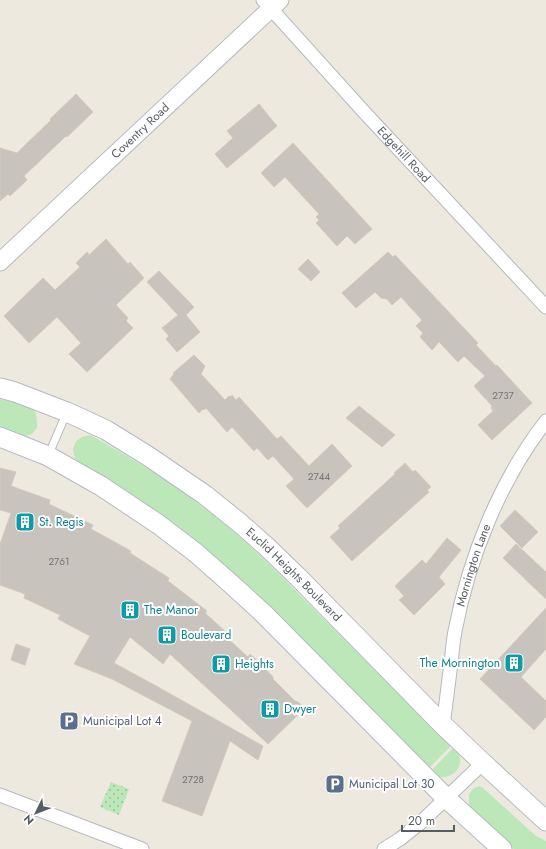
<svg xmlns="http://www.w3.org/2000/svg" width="546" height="849" font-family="Jost,sans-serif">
	<defs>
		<pattern id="garden-dots" width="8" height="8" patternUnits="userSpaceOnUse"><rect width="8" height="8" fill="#bbe7b9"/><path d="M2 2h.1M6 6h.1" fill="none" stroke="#9bbe9a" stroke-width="1.8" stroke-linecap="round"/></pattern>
	</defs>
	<rect width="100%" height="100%" fill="#ede9df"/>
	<!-- green -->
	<path fill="#bbe7b9" d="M0,399L31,407L36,413L37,421V428L32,434L25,436L0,426Z
		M90,435C130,457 168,480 204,508C225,523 244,541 263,558L451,746L430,767L212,555L146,504L107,479L77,463L74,455L73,449L76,441L82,437Z
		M453,748C456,751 460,754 460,759C462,771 446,782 436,775C434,773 433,771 432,770Z
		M479,786L483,788L536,836L546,841V849H514L469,808V794L474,788Z"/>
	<!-- garden -->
	<path fill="url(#garden-dots)" d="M111,782L129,789L119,815L100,807Z"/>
	<!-- building -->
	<path fill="#c8c3bc" stroke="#d2cabd" d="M76,94L93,112L67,137L66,136L24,176L27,180L10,196L8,194L0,201V148L17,153L51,120L50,119Z
		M259,104L277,126L227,168L215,154L233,138L227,131Z
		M293,143L372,229L355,244L347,236L337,246L316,223L319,220L316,217L319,214L285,177L274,187L261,173Z
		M106,239L128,264L130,262L144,278L116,305L128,318L126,321L133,328L87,372L69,354L81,343L57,317L29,343L4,316L43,278L55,290L80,267L76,263L87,252L89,255Z
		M388,252L393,257L395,255L478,343L476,345L496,366L497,365L532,403L492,440L478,425L493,411L491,408L492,406L474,386L485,376L464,356L458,362L439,342L432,350L420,337L423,333L416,326L422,320L401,297L392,305L387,299L381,298L375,292L356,308L342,293Z
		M308,259L320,272L311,281L298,269Z
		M159,271L194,307L186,315L200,332L177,352L166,339L169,336L162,328L178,315L147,282Z
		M194,355L205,366L201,374L225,400L229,396L231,397L232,395L236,400L239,397L277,439L281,436L309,466L332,444L352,466L307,508L286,486L294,479L273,456L268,460L257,448L254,451L232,427L227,432L206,408L204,410L203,409L199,413L170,379L174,374L173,373Z
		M359,406L395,435L382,447L346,418Z
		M405,463L413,472L415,470L431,487L427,490L429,492L352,561L330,537L340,528L338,526L395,474L394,473Z
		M0,468L16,472L11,486L50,500L49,504L93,525L91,529L131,551L130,553L169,578L168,581L207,611L205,613L227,633L225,636L248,657L250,654L261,664L273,677V679L295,701L298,702L305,708L268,744L170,654L163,664L130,637L114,663L158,687L263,746L258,760L230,741L202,816L162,801L192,721L112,679L74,664L90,636L58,619L60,615L24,598L25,594L0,585V544L11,513L0,510Z
		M515,510L538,532L522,548L500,526Z
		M447,538L461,550L439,577L445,584L414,615L399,600L404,596L395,586L422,560L426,564Z
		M516,544L546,572V599L503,558Z
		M546,608V649L521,677L546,701V717L534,730L480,679Z
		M16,644L30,649L25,665L11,660Z"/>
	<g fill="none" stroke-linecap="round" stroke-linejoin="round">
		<defs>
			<path id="service" d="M48,456L67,412"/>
			<g id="minor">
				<path id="s1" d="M263,0L365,113L546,307"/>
				<path id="s2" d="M443,725C446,705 448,685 451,664C452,653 453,642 455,631C469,558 500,480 546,421"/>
				<path d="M0,795L142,849"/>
				<path d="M384,849L400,839L419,824L483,763"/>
			</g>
			<g id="tertiary">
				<path id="s3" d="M0,262L280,0"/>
			</g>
			<g id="secondary">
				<path id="s4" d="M0,388L15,392L67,412L106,430L148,456L205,495L241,524L267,547L299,578L443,725L483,763L546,821"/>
				<path d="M0,437L48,456L101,486L158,524L196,553L230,583L263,613L446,798L502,849"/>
			</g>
		</defs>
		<!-- service casing -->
		<use href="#service" stroke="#b5b9be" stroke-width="9"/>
		<!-- minor casing -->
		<use href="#minor" stroke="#b5b9be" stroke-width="15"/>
		<!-- tertiary casing -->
		<use href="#tertiary" stroke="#b5b9be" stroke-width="19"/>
		<!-- secondary casing -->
		<use href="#secondary" stroke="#b5bac0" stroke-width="21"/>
		<!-- service -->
		<use href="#service" stroke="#fff" stroke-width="7"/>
		<!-- minor -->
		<use href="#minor" stroke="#fff" stroke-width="13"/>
		<!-- tertiary -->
		<use href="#tertiary" stroke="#fff" stroke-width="17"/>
		<!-- secondary -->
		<use href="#secondary" stroke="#fff" stroke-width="19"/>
	</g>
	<!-- icons -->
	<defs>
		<symbol id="building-square" viewBox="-11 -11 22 22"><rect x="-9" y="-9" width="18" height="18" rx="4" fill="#0f9aa8" stroke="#fff"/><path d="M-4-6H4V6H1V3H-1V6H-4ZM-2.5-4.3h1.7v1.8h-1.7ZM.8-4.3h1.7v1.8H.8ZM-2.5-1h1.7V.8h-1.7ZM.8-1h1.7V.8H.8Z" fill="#fff"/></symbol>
		<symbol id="parking-square" viewBox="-11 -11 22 22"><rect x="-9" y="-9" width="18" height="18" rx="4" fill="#5c6f8a" stroke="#fff"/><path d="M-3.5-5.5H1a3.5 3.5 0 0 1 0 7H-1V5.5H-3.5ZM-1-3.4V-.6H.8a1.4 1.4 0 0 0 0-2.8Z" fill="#fff"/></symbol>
	</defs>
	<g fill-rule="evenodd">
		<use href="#building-square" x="14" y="511" width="22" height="22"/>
		<use href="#building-square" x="119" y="599" width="22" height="22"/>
		<use href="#building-square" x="156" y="624" width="22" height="22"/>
		<use href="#building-square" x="503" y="652" width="22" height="22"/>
		<use href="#building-square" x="210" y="653" width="22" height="22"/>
		<use href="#building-square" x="259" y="698" width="22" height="22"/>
		<use href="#parking-square" x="58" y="710" width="22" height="22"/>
		<use href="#parking-square" x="324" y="773" width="22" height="22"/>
	</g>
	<g text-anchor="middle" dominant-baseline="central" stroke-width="4" stroke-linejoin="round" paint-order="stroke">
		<!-- number labels -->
		<g font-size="10" fill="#747678">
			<text x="503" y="395">2737</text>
			<text x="319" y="476">2744</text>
			<text x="59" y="561">2761</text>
			<text x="193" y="779">2728</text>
		</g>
		<!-- street labels -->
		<g font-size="12" fill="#585d62" stroke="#fff">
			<text stroke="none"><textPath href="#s3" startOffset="192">Coventry Road</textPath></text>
			<text stroke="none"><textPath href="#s1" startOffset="209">Edgehill Road</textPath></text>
			<text stroke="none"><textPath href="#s2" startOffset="163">Mornington Lane</textPath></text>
			<text stroke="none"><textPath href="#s4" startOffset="352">Euclid Heights Boulevard</textPath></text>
		</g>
		<!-- culture labels -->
		<g font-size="12" fill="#0d838f" stroke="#fff" text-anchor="start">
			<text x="39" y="522">St. Regis</text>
			<text x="144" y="610">The Manor</text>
			<text x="181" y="635">Boulevard</text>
			<text x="500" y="663" text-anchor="end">The Mornington</text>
			<text x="235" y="664">Heights</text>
			<text x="284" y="709">Dwyer</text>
		</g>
		<!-- service labels -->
		<g font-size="12" fill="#4e5e75" stroke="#fff" text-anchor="start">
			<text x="83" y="721">Municipal Lot 4</text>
			<text x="349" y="784">Municipal Lot 30</text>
		</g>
	</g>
	<!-- north arrow -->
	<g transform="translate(36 813) rotate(227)" stroke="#ffffff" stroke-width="3" paint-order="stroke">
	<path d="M0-3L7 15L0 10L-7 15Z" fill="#585d62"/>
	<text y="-6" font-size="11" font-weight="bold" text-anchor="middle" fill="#585d62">N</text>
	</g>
	<!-- scale -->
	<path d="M402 825v6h52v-6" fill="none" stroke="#585d62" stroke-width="2"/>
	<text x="408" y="825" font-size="12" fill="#585d62" stroke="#ffffff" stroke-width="3" paint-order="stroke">20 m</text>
</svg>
